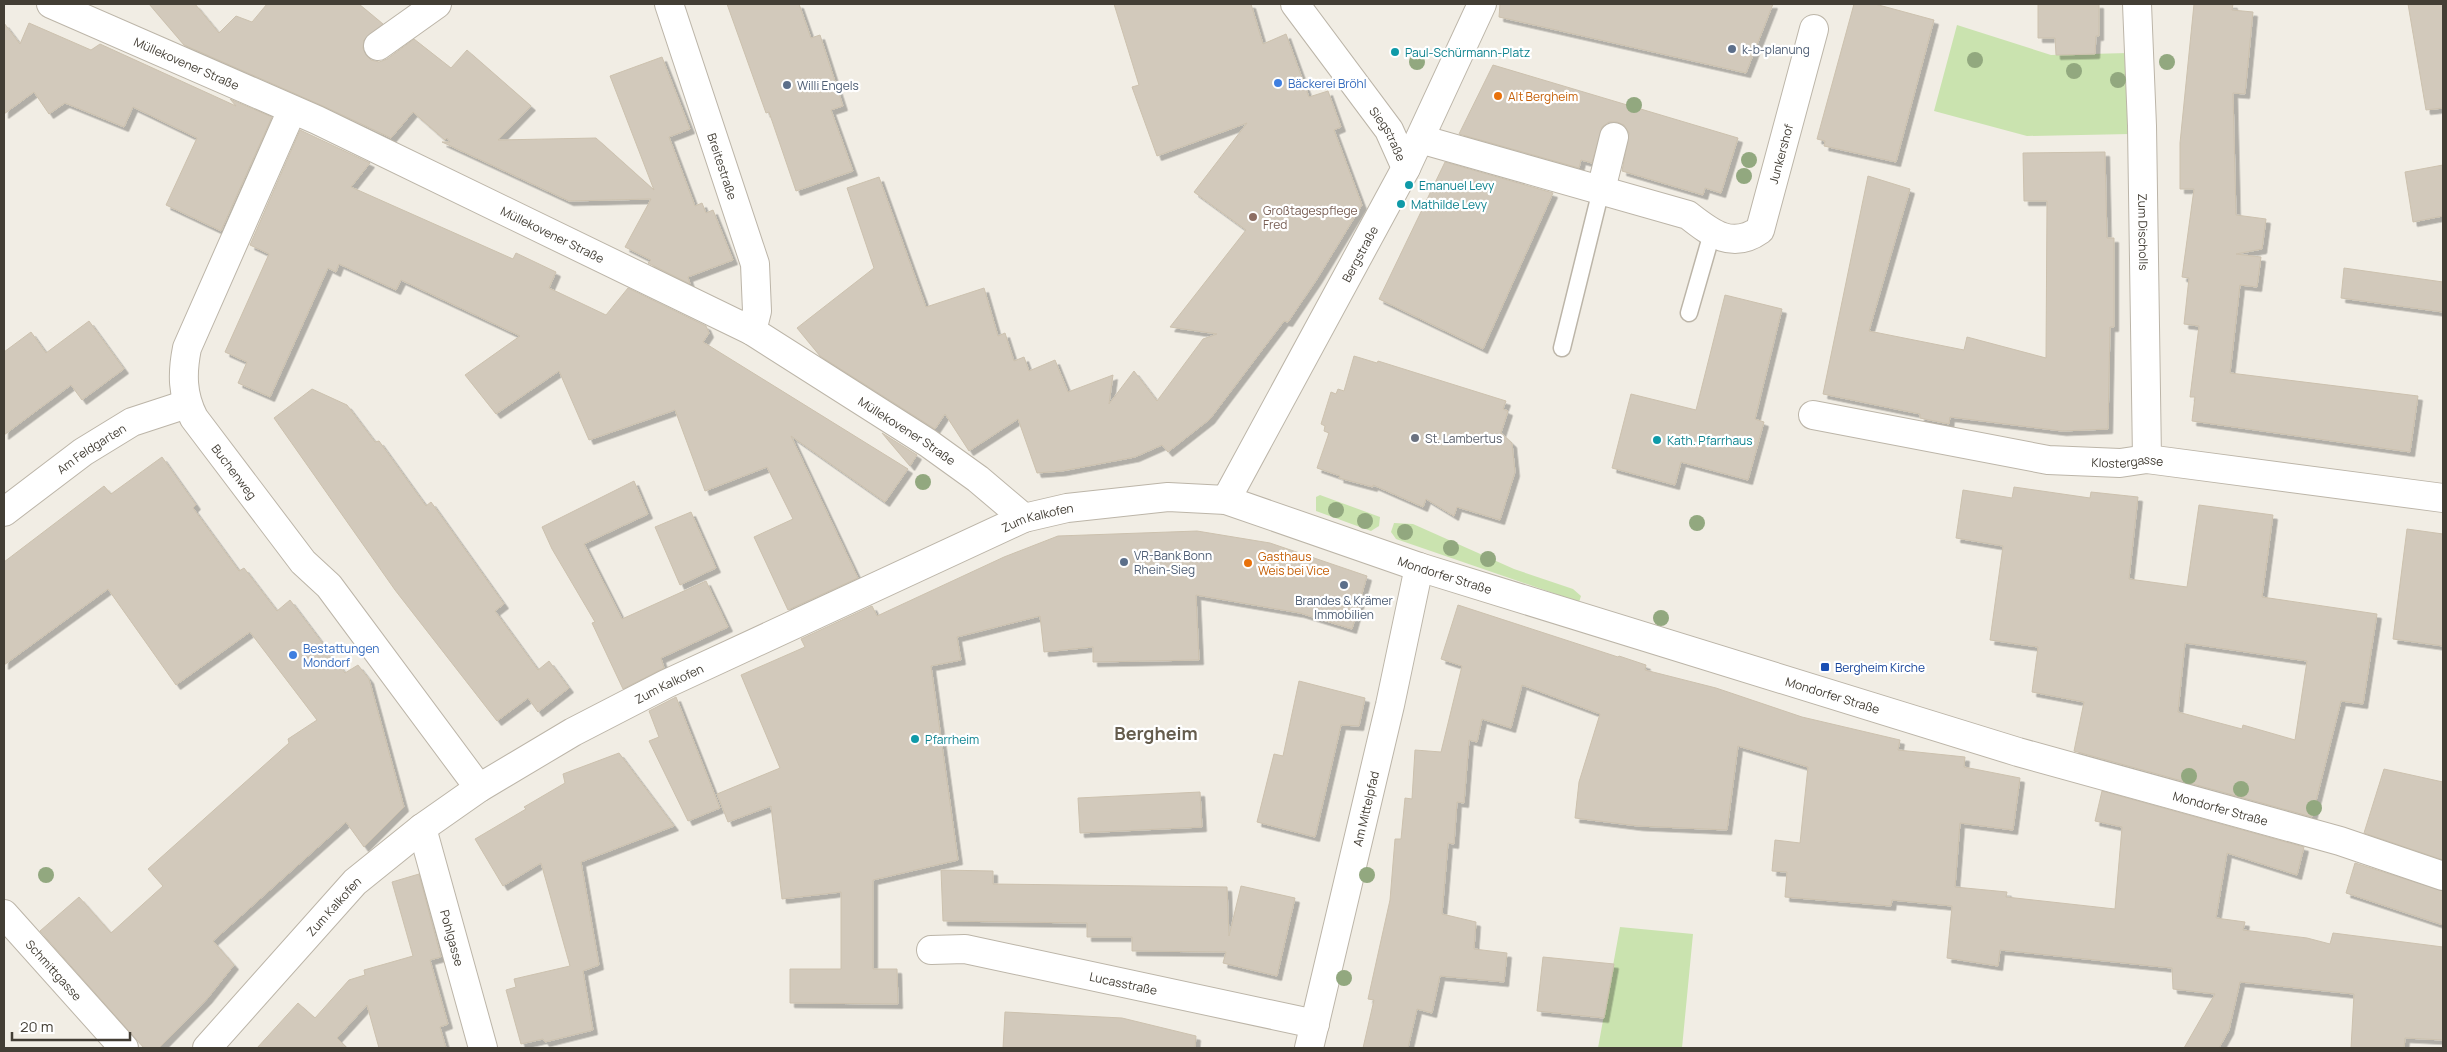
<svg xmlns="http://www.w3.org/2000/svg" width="2447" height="1052" font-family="Manrope,sans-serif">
	<defs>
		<filter id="shadow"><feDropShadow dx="4.5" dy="4.5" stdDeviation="0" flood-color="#0004"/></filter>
	</defs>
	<rect width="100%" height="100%" fill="#f1ede4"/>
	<!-- green -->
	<path fill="#cae3af" d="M1957,25L2051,55L2128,53L2130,134L2027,136L1934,111Z
		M1320,495L1380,517L1379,526L1371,531L1316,511V497Z
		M1394,523L1413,524L1514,569L1573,589L1581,596L1579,602L1396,539L1391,532Z
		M1620,927L1693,934L1682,1048H1598Z"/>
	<!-- building -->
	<path fill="#d2c9bb" stroke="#ccc1ae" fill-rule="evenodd" filter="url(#shadow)" d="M149,4H195L219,33L236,16L252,22L267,4H359L383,24L364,40L363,48L366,55L371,60L379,62L387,59L414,39L451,68L467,50L531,106L498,140L596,138L654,190L610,76L662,57L690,129L669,137L695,206L702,203L706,213L713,210L733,260L688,277L690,284L648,263L651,260L625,247L651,199L569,201L442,142H450L447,138L445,140L413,112L391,138L323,106L184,45Z
		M727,4H799L811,38L820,35L843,106L831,110L853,171L796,191L769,112L766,113Z
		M1114,4H1251L1263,44L1286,34L1309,97L1328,91L1341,127L1334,130L1362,205L1317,279L1288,322L1284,321L1210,419L1168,452L1162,445L1135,457L1062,471L1037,473L1018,419L969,451L945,414L935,429L820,356L797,328L874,268L847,188L879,177L926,307L984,288L998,336L1005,333L1014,361L1024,357L1029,371L1055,360L1068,392L1113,375L1109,404L1134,371L1157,401L1203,339L1217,334L1170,327L1246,230L1194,192L1247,123L1157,156L1132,87L1139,85Z
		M1500,4H1773L1746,73L1499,17Z
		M1854,4H1875L1934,20L1896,162L1824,146L1825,141L1817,139Z
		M2038,4H2099V36H2096L2095,54L2056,55L2055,38H2038Z
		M2194,4H2233L2232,10L2253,12L2245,94L2233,93L2236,215L2266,219L2262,249L2236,254L2261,257L2257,287L2240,285L2230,373L2418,396L2410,452L2192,421L2195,397H2190L2199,326L2184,324L2189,278L2182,277L2194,189H2180V143Z
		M2408,4H2443V108L2426,110Z
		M4,23L20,44L29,23L91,50L100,44L236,106L230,99L272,117L221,231L166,205L197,138L133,107L124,127L65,103L49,114L34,92L4,114Z
		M1493,65L1738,138L1721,193L1705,188L1703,195L1622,171L1629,133L1624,125L1617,122H1609L1602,127L1592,163L1581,160L1579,168L1459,134Z
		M300,130L370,163L351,187L513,259L516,253L556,272L549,288L606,315L628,288L706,326L709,333L703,342L908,469L885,502L791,436L858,578L788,610L754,537L793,519L767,467L705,491L675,410L589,440L559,371L496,414L465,375L520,336L401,280L396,290L339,264L336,272L328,268L270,397L238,383L247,362L225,352L269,254L250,245Z
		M2105,152L2107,238H2114V327H2110L2108,429L2062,431L1950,417L1949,424L1920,418V414L1823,394L1868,176L1910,189L1869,331L1964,350L1967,337L2046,358L2047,201H2024L2023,153Z
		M1445,162L1553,193L1483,349L1379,299Z
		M2443,165V216L2413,222L2405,172Z
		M2344,268L2443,282V312L2341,298Z
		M1725,295L1782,309L1755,419L1764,422L1748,480L1681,462L1675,485L1612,468L1631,394L1696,410Z
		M89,321L124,369L82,400L71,385L4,435V352L31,332L46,353Z
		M1354,356L1377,363L1378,361L1506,401L1503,409L1508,411L1501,433L1512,443L1515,472L1500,520L1457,507L1454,516L1426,499L1423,507L1373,485V487L1339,478L1340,476L1317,468L1329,433L1324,431L1325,426L1321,424L1331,392L1336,394L1338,389L1344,391Z
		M312,389L347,405L375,442L379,441L426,506L431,502L504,604L495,611L538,670L549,661L569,688L538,712L528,698L497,721L395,590L274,418Z
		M882,433L917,455L910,466Z
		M162,457L196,505L193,508L239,571L244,568L277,611L290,600L345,673L358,665L369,679L404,807L364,847L346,822L213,941L234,965L207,999L159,1048H144L40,931L79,897L111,933L163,886L148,869L289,743L288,739L317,720L250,632L176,685L108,589L4,665V562L104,486L111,494Z
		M634,481L648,514L584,544L622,619L706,581L728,627L661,658L664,668L623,689L592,623L595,622L552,549L542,527Z
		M2014,487L2090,498L2091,492L2138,497L2129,579L2187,587L2199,505L2273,515L2262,597L2377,614L2363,704L2341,701L2312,817L2074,751L2084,702L2032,692L2038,647L1990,640L2003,546L1956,538L1963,490L2012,498ZM2185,643L2307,661L2295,740L2243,725L2242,729L2178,712Z
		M691,512L716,568L680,585L655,527Z
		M2407,529L2443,534V646L2393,639Z
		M1197,531L1270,543L1367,576L1352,629L1300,613L1196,595L1199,660L1093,662V647L1044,652L1040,616L957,637L961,660L931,666L958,860L873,880V969H897L898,1004L790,1003V969H841V892L782,899L771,806L728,822L717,794L780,768L741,675L805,647L801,639L872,606L877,616L1004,557L1058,536Z
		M1458,605L1618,657L1619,656L1646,665L1645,670L1716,688L1802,717L1900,740L1898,750L1965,757L1964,767L2020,778L2013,830L1960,823L1955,887L2007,892L2006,897L2115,909L2122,827L2095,821L2102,791L2304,847L2297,875L2227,853L2216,918L2245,922L2243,930L2307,938L2330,944L2333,933L2443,947V1040L2405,1038L2404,1048H2351L2354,994L2240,982L2229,1030L2219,1048H2184L2215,994L2173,989L2172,968L2000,950L1998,966L1947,958L1952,906L1892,900L1891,906L1785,897L1787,872L1772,871L1775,840L1800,843L1808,767L1738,746L1727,830L1638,826L1575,818L1579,782L1600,714L1522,685L1511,728L1482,719L1477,742L1469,740L1464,803L1457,802L1454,844L1448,843L1442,914L1476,922L1474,949L1507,953L1504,982L1440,976L1432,1013L1417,1009L1408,1048H1363L1374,1000L1368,999L1390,900L1395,839H1401L1405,798L1412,799L1415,750L1441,752L1462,666L1441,659Z
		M1299,681L1365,698L1359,726L1341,725L1315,837L1257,822L1274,754L1283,756Z
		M676,697L720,808L688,821L649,741L659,737L649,711Z
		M619,753L674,826L581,862L599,965L583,971L593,1030L545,1042L543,1039L521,1044L506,990L516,987L514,979L570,966L541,863L503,886L475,839L526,809L524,807L565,783L563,774Z
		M2384,769L2443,782V860L2364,833Z
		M1200,792L1202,827L1080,833L1078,798Z
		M2355,863L2443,891V925L2346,893Z
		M941,870L993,871V884L1227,887L1229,936L1241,886L1295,898L1277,976L1223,963L1226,952L1132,951V937H1087V923L943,921Z
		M419,874L441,957L430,960L448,1024L440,1027L446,1048H379L367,1005L337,1038L347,1048H257L298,1003L315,1018L349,980L365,975L364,970L413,956L392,882Z
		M1543,957L1614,964L1604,1018L1537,1011Z
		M1005,1012L1122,1018L1196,1036L1195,1048H1003Z"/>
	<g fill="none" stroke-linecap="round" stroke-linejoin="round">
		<defs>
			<path id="service" d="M1689,313L1712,233
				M1562,348L1601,190"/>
			<g id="minor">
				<path id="s1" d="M51,4L317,120L752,331L928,443L978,479L1024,518"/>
				<path id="s2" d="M669,4L755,264L757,311L752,331"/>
				<path id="s3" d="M1295,4L1389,130L1406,168"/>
				<path id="s4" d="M2137,4L2142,126L2147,459"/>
				<path d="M378,46L437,4"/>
				<path id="s5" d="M292,110L187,348C182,373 182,395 194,418L303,562L329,586L479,788"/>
				<path id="s6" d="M1420,139L1688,215C1711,233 1732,250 1760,230L1814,29"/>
				<path d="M1601,190L1614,137"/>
				<path id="s7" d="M1813,415L2048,460L2120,463L2147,459L2443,498"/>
				<path id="s8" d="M1226,500L1406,168L1482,4"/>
				<path id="s9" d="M4,512L83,452L132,422L187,404"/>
				<path id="s10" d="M422,828L483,1048"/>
				<path id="s11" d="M4,914L124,1048"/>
				<path id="s12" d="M931,950L965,949L1315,1024"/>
				<path id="s13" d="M1309,1048L1390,705L1419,567"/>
			</g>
			<g id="tertiary">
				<path id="s14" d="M207,1048L355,882L422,828L479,788L573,732L666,684L1024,518L1067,508L1168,497L1226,500L1419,567L2018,752L2340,841L2443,876"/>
			</g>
		</defs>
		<!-- service casing -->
		<use href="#service" stroke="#bcb5a8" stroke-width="19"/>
		<!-- minor casing -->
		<use href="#minor" stroke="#bcb5a8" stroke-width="30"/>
		<!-- tertiary casing -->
		<use href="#tertiary" stroke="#bcb5a8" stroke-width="30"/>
		<!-- service -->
		<use href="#service" stroke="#fff" stroke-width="16"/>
		<!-- minor -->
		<use href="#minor" stroke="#fff" stroke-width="28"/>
		<!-- tertiary -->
		<use href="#tertiary" stroke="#fff" stroke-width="28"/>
	</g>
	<!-- trees -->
	<g fill="#92a87f">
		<circle cx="1975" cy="60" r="8"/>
		<circle cx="1417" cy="62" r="8"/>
		<circle cx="2167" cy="62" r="8"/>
		<circle cx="2074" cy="71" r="8"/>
		<circle cx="2118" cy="80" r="8"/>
		<circle cx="1634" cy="105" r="8"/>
		<circle cx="1749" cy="160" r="8"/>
		<circle cx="1744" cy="176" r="8"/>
		<circle cx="923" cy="482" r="8"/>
		<circle cx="1336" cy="510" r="8"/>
		<circle cx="1365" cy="521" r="8"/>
		<circle cx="1697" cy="523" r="8"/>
		<circle cx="1405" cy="532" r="8"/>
		<circle cx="1451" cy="548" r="8"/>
		<circle cx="1488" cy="559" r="8"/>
		<circle cx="1661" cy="618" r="8"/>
		<circle cx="2189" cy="776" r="8"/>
		<circle cx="2241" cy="789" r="8"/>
		<circle cx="2314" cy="808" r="8"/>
		<circle cx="46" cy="875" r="8"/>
		<circle cx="1367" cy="875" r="8"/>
		<circle cx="1344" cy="978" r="8"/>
	</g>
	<!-- markers -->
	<g fill="#5c6f8a" stroke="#fff" stroke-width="2">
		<circle cx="1732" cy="49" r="5"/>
		<circle cx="787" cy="85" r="5"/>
		<circle cx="1124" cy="562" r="5"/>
		<circle cx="1344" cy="585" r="5"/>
	</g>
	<g fill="#0f9aa8" stroke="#fff" stroke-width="2">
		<circle cx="1395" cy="52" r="5"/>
		<circle cx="1409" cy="185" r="5"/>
		<circle cx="1401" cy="204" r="5"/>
		<circle cx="1657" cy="440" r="5"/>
		<circle cx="915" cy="739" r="5"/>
	</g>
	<g fill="#3f7fe0" stroke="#fff" stroke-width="2">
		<circle cx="1278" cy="83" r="5"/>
		<circle cx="293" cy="655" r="5"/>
	</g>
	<g fill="#e8710a" stroke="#fff" stroke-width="2">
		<circle cx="1498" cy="96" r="5"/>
		<circle cx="1248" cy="563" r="5"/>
	</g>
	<circle fill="#8d6e63" stroke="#fff" stroke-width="2" cx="1253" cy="217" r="5"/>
	<circle fill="#6b7280" stroke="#fff" stroke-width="2" cx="1415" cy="438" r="5"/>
	<rect fill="#1a4fb4" stroke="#fff" stroke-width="2" x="1820" y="662" width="10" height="10" rx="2.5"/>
	<g text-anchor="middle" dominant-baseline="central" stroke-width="4.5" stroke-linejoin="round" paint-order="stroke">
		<!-- service labels -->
		<g font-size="12" fill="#4e5e75" stroke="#fff" text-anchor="start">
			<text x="1742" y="49">k-b-planung</text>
			<text x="797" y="85">Willi Engels</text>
			<text x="1134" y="555">VR-Bank Bonn<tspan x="1134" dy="14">Rhein-Sieg</tspan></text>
			<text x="1344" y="600" text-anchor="middle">Brandes &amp; Krämer<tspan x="1344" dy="14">Immobilien</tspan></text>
		</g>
		<!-- culture labels -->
		<g font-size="12" fill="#0d838f" stroke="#fff" text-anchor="start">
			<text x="1405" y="52">Paul-Schürmann-Platz</text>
			<text x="1419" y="185">Emanuel Levy</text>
			<text x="1411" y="204">Mathilde Levy</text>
			<text x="1667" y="440">Kath. Pfarrhaus</text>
			<text x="925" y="739">Pfarrheim</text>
		</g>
		<!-- street labels -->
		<g font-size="12" fill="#433e35" stroke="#fff">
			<text stroke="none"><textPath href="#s1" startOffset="148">Müllekovener Straße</textPath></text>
			<text stroke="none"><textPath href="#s3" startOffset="160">Siegstraße</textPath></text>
			<text stroke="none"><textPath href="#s6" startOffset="438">Junkershof</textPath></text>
			<text stroke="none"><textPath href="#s2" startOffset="171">Breitestraße</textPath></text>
			<text stroke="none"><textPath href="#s4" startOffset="228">Zum Discholls</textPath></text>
			<text stroke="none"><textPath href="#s1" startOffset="552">Müllekovener Straße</textPath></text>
			<text stroke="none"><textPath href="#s8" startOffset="280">Bergstraße</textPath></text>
			<text stroke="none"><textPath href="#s1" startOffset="958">Müllekovener Straße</textPath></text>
			<text stroke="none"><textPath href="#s9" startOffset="108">Am Feldgarten</textPath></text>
			<text stroke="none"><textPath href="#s7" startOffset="319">Klostergasse</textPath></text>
			<text stroke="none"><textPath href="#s5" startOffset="399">Buchenweg</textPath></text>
			<text stroke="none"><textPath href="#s14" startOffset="1000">Zum Kalkofen</textPath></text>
			<text stroke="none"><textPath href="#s14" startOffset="1422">Mondorfer Straße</textPath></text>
			<text stroke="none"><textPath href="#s14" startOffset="595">Zum Kalkofen</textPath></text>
			<text stroke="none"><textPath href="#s14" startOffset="1828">Mondorfer Straße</textPath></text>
			<text stroke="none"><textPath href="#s13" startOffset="246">Am Mittelpfad</textPath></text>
			<text stroke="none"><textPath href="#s14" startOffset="2232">Mondorfer Straße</textPath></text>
			<text stroke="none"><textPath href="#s14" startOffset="190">Zum Kalkofen</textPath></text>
			<text stroke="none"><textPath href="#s10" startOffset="114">Pohlgasse</textPath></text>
			<text stroke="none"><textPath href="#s11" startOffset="75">Schmittgasse</textPath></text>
			<text stroke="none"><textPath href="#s12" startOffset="196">Lucasstraße</textPath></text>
		</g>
		<!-- shop labels -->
		<g font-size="12" fill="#366cbe" stroke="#fff" text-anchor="start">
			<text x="1288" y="83">Bäckerei Bröhl</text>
			<text x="303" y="648">Bestattungen<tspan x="303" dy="14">Mondorf</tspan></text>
		</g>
		<!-- food labels -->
		<g font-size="12" fill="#c56008" stroke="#fff" text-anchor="start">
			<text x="1508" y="96">Alt Bergheim</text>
			<text x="1258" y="556">Gasthaus<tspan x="1258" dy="14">Weis bei Vice</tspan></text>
		</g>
		<!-- education labels -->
		<g font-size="12" fill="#785e54" stroke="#fff" text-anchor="start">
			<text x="1263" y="210">Großtagespflege<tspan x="1263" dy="14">Fred</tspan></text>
		</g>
		<!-- worship labels -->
		<g font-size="12" fill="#5b616d" stroke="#fff" text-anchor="start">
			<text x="1425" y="438">St. Lambertus</text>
		</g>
		<!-- transit labels -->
		<g font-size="12" fill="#164399" stroke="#fff" text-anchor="start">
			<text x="1835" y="667">Bergheim Kirche</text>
		</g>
		<!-- district labels -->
		<g font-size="18" font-weight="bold" fill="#655c4d" stroke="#fff">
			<text x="1156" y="733">Bergheim</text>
		</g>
	</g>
	<!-- border -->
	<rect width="2447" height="1052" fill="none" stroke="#433e35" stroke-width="10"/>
	<!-- scale -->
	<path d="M12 1032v8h118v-8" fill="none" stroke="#433e35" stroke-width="2.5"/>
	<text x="20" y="1032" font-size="15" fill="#433e35" stroke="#ffffff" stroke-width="4" paint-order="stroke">20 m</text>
</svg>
